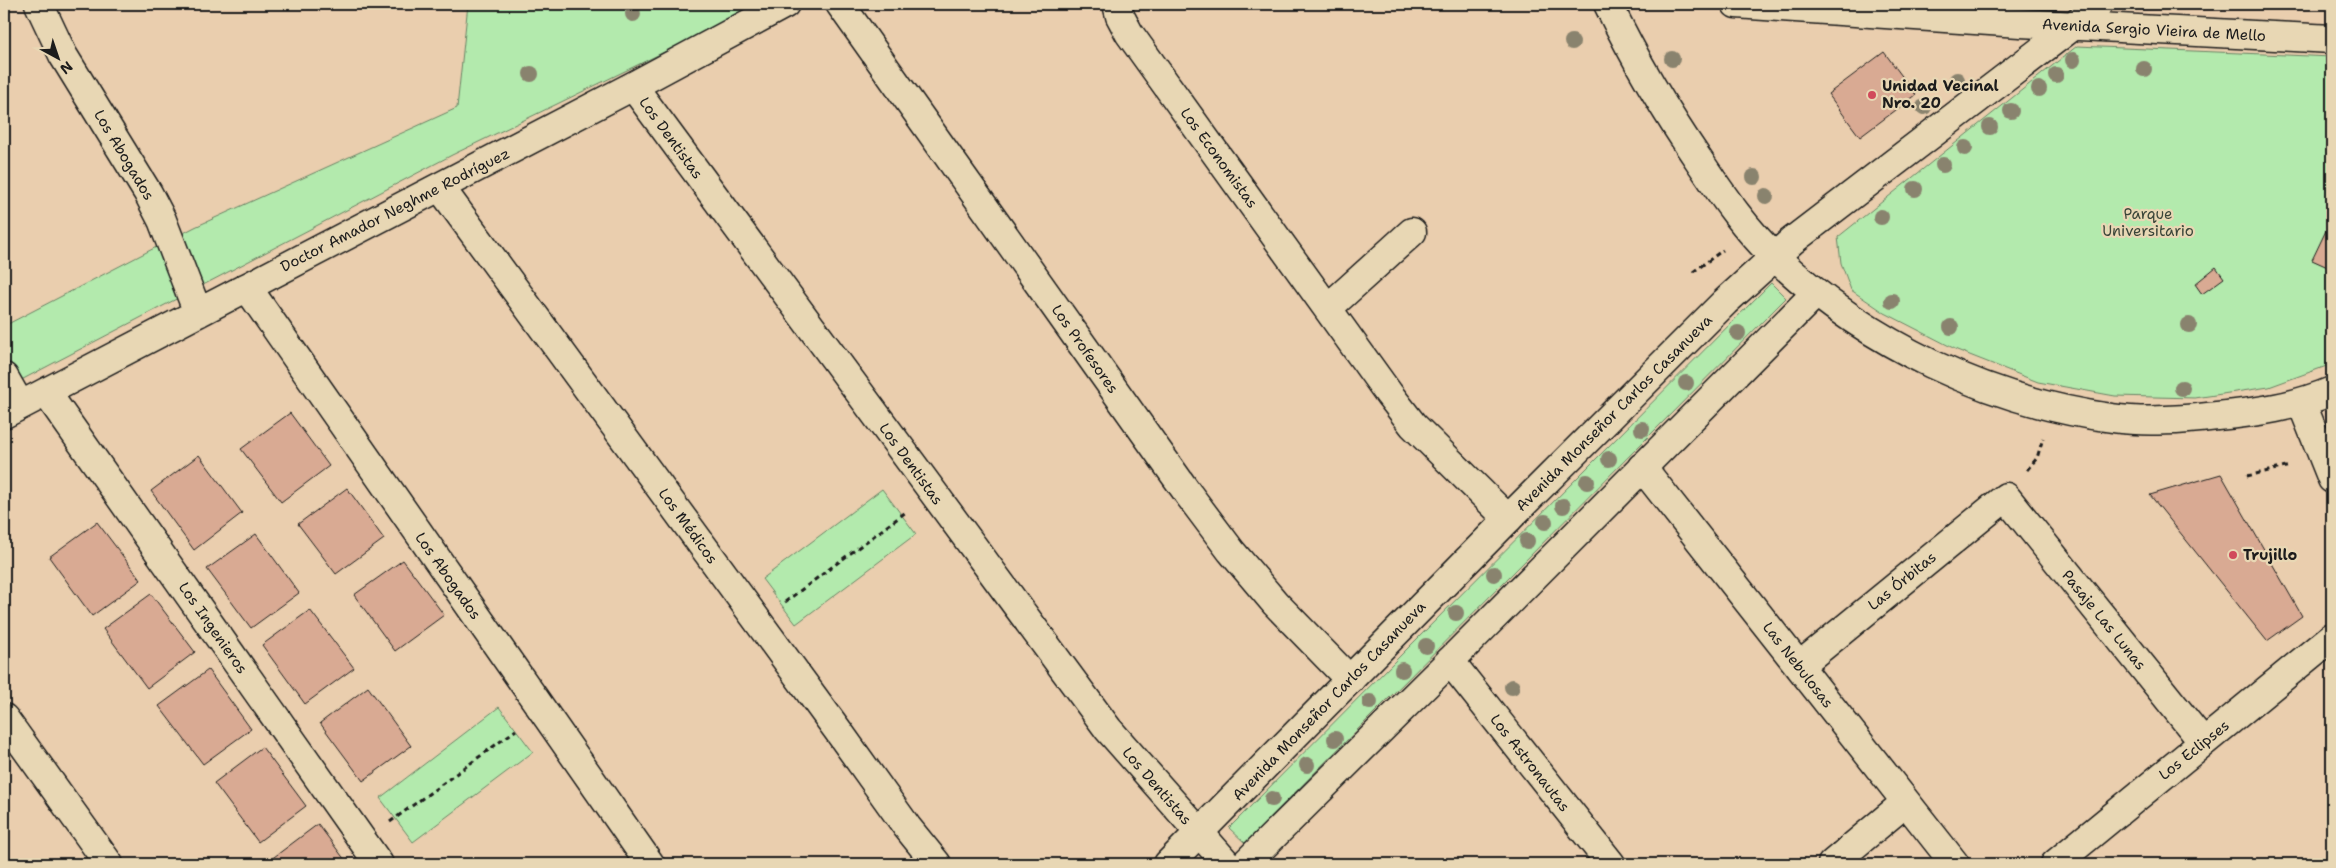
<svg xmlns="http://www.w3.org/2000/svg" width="2336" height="868" font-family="'Shantell Sans',sans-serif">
	<rect width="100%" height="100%" fill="#eaceae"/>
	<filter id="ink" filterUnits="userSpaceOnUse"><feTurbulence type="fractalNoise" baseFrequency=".02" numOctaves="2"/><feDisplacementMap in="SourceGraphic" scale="10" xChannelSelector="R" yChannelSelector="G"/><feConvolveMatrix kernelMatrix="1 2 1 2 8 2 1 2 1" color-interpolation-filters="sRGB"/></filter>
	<g filter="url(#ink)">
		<!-- green -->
		<path fill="#b3eaad" stroke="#688364" d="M468,4H763L452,155L4,389V326L195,227L457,108Z
			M2077,46L2332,57V364L2269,387L2195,398L2115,396L2038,382L1957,350L1885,313L1851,290L1841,263L1838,237Z
			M1771,283L1786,298L1245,843L1229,828Z
			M882,489L916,534L796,624L762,579Z
			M499,707L533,752L413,842L380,798Z"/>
		<!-- building -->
		<path fill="#d9aa93" stroke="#1c1c1c" d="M1884,52L1916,95L1860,137L1828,94Z
			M2332,218V269L2312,260Z
			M2216,267L2224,278L2202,294L2195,284Z
			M290,413L329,466L281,502L241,449Z
			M199,455L242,513L194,550L151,491Z
			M2221,474L2302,616L2267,641L2150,495Z
			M347,488L384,539L336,574L298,524Z
			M97,522L141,580L92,616L49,557Z
			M256,534L299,593L251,628L207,569Z
			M403,560L444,615L395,651L354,595Z
			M151,594L195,652L147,688L103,629Z
			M310,610L354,668L305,704L262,645Z
			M208,670L251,729L203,764L159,706Z
			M368,687L411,746L363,781L320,723Z
			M262,747L306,806L258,842L214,783Z
			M318,824L348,864H273L270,860Z"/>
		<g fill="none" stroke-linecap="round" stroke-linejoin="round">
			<defs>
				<path id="minor" d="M39,4L63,55L148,193L162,220L198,313
					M840,4L1189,495L1231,551L1275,603L1350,680
					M1117,4L1120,16L1129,33L1389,394L1413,425L1508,519
					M633,86L1108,729L1227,864
					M440,187L839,732L907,827L937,864
					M247,287L650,864
					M1328,308L1412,232
					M4,377L20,405
					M46,392L379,864
					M4,414L633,86L785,4
					M1642,467L1955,864
					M1450,661L1611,864
					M1799,666L2006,497L2203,742
					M4,718L109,864
					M1832,864L1906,802
					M2055,864L2332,637"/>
				<path id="secondary" d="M1608,4C1635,60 1667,114 1702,165C1724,198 1747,231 1776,258C1868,344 1987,401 2112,418C2147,423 2183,420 2217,416C2259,412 2293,407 2332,391
					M1736,4L2020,23L2332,39
					M2302,404L2332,479
					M1168,864L1508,519L1725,302L1792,241L2073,26L2098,4
					M1245,864L1450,661L1816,293"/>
			</defs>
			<!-- minor casing -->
			<use href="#minor" stroke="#1c1c1c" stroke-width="31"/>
			<!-- secondary casing -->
			<use href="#secondary" stroke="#1c1c1c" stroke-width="31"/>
			<!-- path -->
			<path stroke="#1c1c1c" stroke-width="3" stroke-dasharray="5 4" stroke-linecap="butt" d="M1693,272L1723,250
				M2027,470L2037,458L2043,438
				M2247,476L2290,466
				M785,602L906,512
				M390,822L516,730"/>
			<!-- minor -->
			<use href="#minor" stroke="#e8d7b4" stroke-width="28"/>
			<!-- secondary -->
			<use href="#secondary" stroke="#e8d7b4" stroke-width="28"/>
		</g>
		<!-- trees -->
		<g fill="#89836e">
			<circle cx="633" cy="14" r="8"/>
			<circle cx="1572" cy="42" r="8"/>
			<circle cx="1672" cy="59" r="8"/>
			<circle cx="2073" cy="60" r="8"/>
			<circle cx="2144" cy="69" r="8"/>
			<circle cx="531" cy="74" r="8"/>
			<circle cx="2056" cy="75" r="8"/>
			<circle cx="1957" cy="80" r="8"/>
			<circle cx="2039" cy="89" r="8"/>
			<circle cx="1924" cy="107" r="8"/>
			<circle cx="2011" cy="111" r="8"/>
			<circle cx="1990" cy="127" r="8"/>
			<circle cx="1965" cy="148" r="8"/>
			<circle cx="1943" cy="165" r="8"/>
			<circle cx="1754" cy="177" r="8"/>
			<circle cx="1915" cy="189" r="8"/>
			<circle cx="1766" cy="196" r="8"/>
			<circle cx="1881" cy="217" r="8"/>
			<circle cx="1892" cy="301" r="8"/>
			<circle cx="2189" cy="325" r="8"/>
			<circle cx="1951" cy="327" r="8"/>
			<circle cx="1738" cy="333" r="8"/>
			<circle cx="1686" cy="383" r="8"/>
			<circle cx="2182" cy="388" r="8"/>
			<circle cx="1642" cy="429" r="8"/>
			<circle cx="1609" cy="459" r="8"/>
			<circle cx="1587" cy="482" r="8"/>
			<circle cx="1563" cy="506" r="8"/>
			<circle cx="1545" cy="522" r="8"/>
			<circle cx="1527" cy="541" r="8"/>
			<circle cx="1494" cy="574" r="8"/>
			<circle cx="1456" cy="613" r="8"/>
			<circle cx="1426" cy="646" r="8"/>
			<circle cx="1402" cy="670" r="8"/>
			<circle cx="1512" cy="687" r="8"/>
			<circle cx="1370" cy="702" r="8"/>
			<circle cx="1335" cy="739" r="8"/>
			<circle cx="1307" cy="765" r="8"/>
			<circle cx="1272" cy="799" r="8"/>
		</g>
	</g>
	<!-- markers -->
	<g fill="#d1495b" stroke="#e8d7b4" stroke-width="2">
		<circle cx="1872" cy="95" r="5"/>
		<circle cx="2233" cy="555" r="5"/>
	</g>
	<g text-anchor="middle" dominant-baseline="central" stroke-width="4.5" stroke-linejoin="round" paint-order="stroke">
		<!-- street labels -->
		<g font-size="15" fill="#1c1c1c" stroke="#e8d7b4">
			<text transform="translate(2154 30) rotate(3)">Avenida Sergio Vieira de Mello</text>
			<text transform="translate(671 138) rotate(54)">Los Dentistas</text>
			<text transform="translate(124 155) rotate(59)">Los Abogados</text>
			<text transform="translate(1219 158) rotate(54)">Los Economistas</text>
			<text transform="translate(395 210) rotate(-27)">Doctor Amador Neghme Rodríguez</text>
			<text transform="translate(1085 349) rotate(55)">Los Profesores</text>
			<text transform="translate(1614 413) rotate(-45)">Avenida Monseñor Carlos Casanueva</text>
			<text transform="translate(911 464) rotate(54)">Los Dentistas</text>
			<text transform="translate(688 526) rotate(54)">Los Médicos</text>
			<text transform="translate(448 576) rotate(55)">Los Abogados</text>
			<text transform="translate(1902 581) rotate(-39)">Las Órbitas</text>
			<text transform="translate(2104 620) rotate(51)">Pasaje Las Lunas</text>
			<text transform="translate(213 628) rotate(55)">Los Ingenieros</text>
			<text transform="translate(1798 665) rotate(52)">Las Nebulosas</text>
			<text transform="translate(1329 701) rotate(-46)">Avenida Monseñor Carlos Casanueva</text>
			<text transform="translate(2194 750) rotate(-39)">Los Eclipses</text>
			<text transform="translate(1530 763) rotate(52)">Los Astronautas</text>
			<text transform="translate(1157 786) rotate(49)">Los Dentistas</text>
		</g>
		<!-- poi labels -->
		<g font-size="15" font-weight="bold" fill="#1c1c1c" stroke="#e8d7b4" text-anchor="start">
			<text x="1882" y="86">Unidad Vecinal<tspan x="1882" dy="17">Nro. 20</tspan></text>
			<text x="2243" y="555">Trujillo</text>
		</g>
		<!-- park labels -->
		<g font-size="15" fill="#3a4539" stroke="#e8d7b4">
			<text x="2148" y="214">Parque<tspan x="2148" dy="17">Universitario</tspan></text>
		</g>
	</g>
	<!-- margin -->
	<rect width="2336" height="868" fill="none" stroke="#e8d7b4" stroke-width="20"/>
	<rect x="10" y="10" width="2316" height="848" fill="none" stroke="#1c1c1c" stroke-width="2" filter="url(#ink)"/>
	<!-- north arrow -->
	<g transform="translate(58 58) rotate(140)" stroke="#e8d7b4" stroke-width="4" paint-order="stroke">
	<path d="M0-4L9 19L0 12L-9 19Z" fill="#1c1c1c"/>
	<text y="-8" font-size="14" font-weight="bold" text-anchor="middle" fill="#1c1c1c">N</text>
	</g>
</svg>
